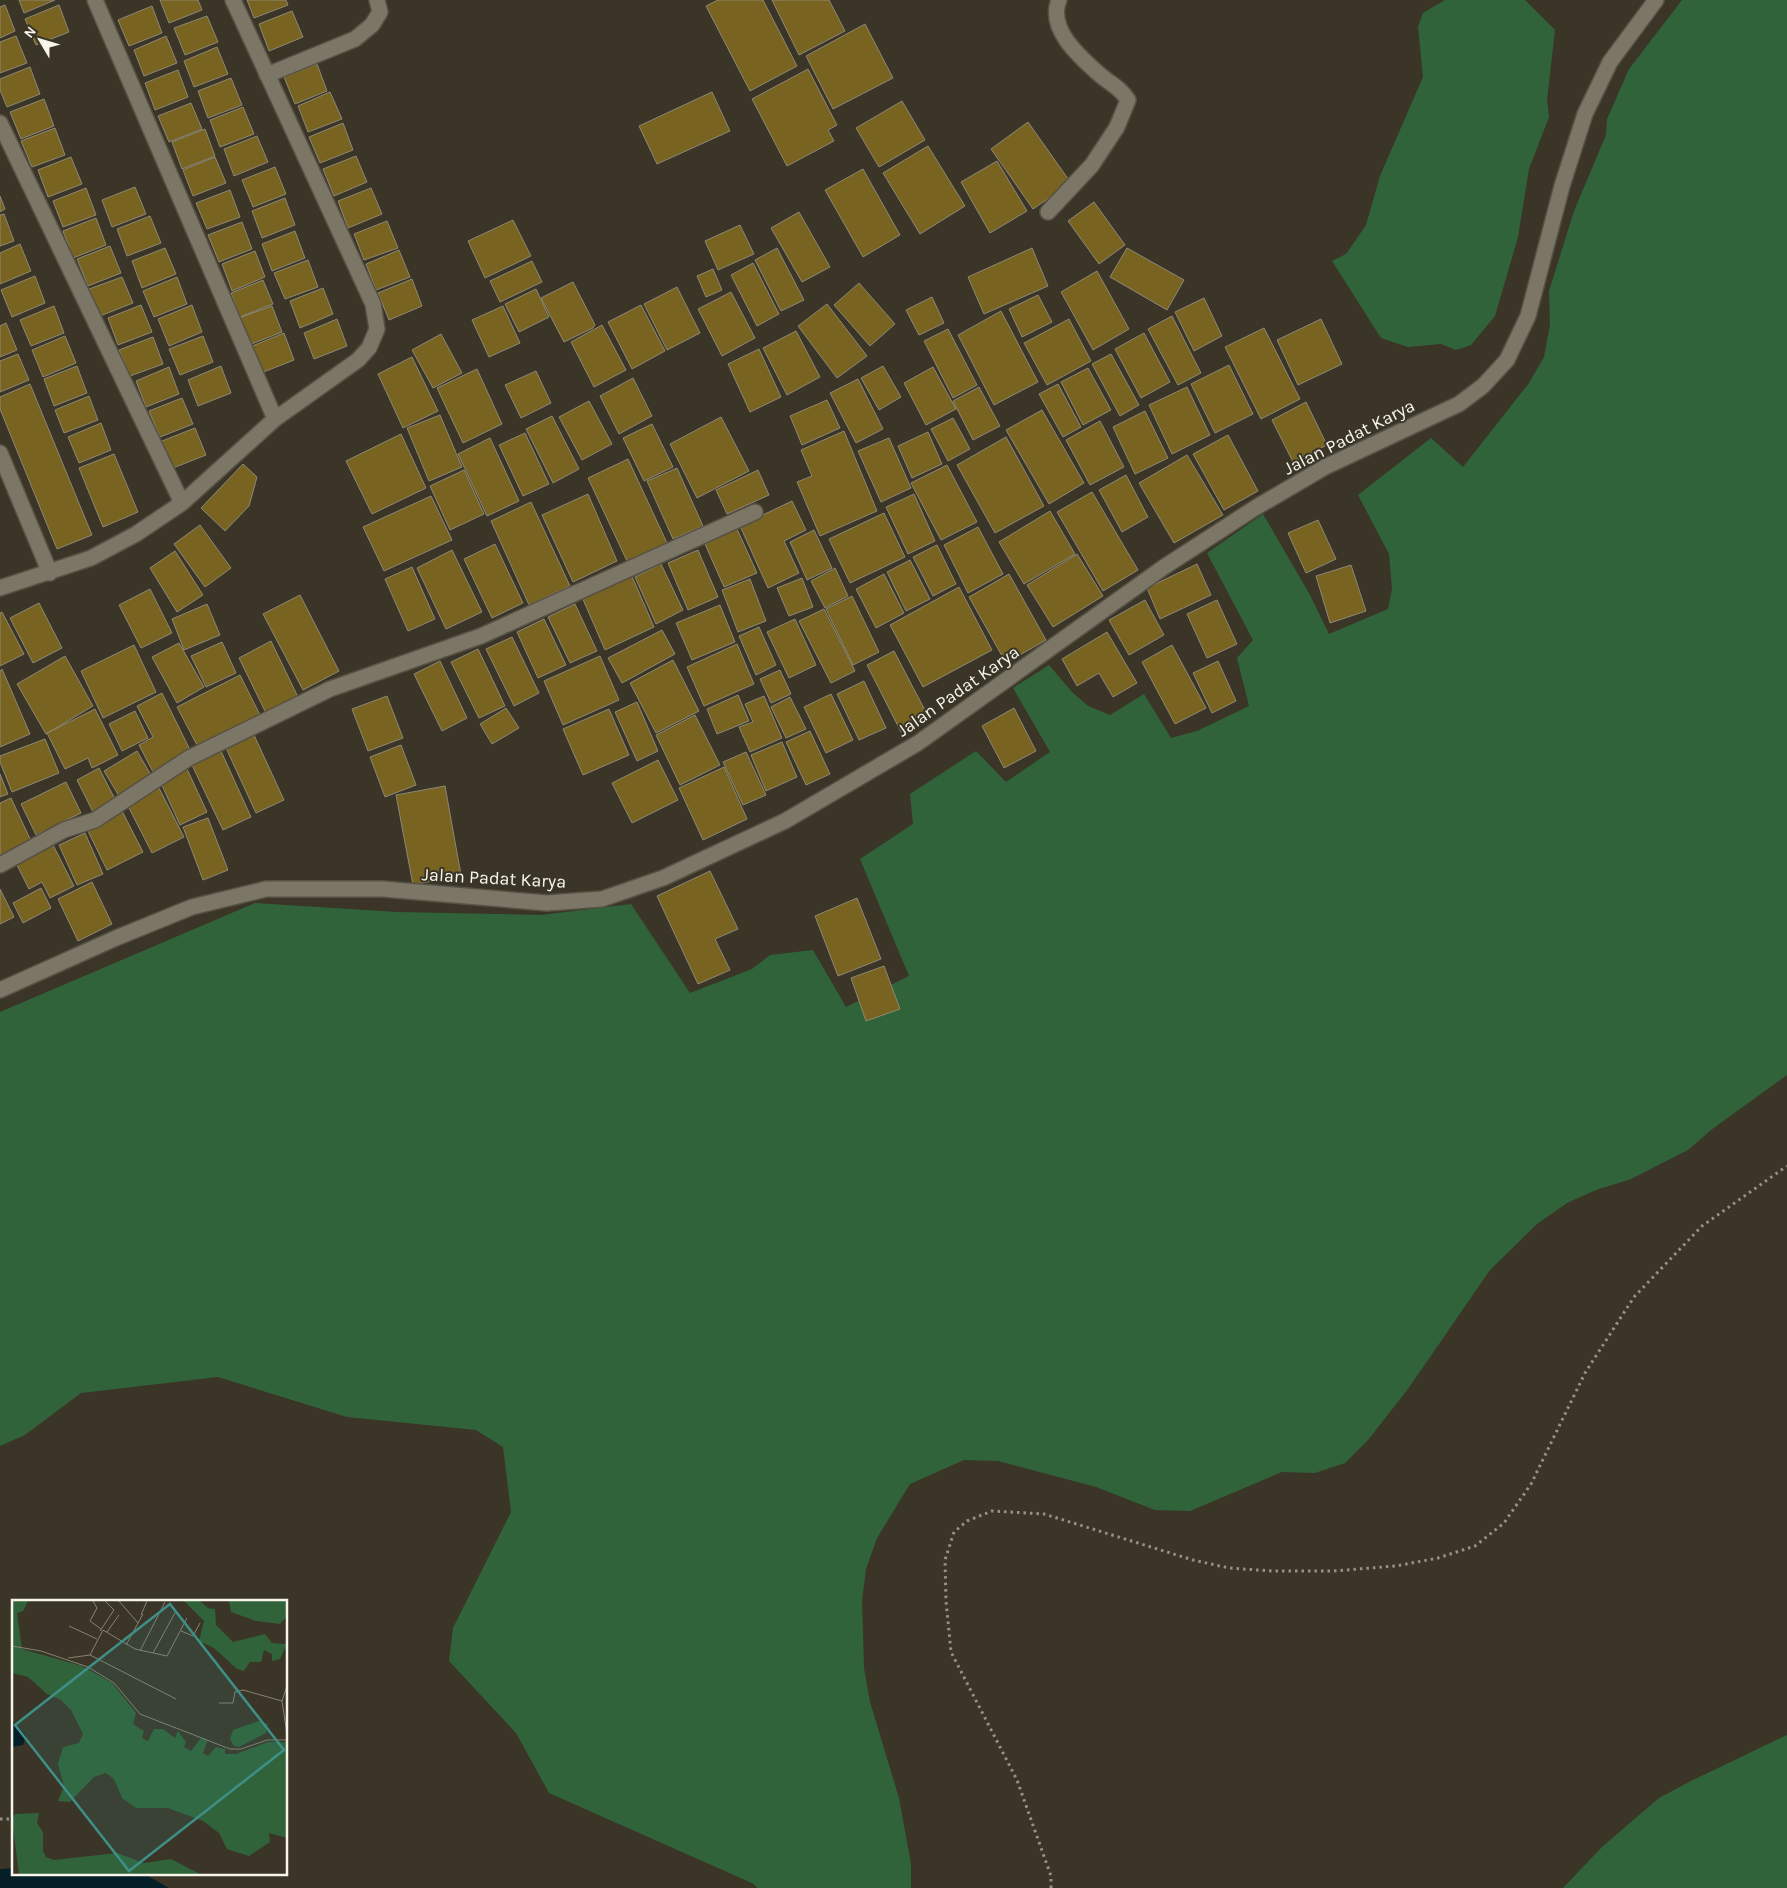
<svg xmlns="http://www.w3.org/2000/svg" width="1787" height="1888" font-family="Karla,sans-serif">
	<rect width="100%" height="100%" fill="#3a3527"/>
	<!-- green -->
	<path fill="#31633a" d="M1445,0H1525L1555,30L1547,100L1549,117L1529,169L1518,237L1495,316L1471,345L1456,350L1441,344L1408,347L1381,338L1332,261L1346,254L1366,225L1380,176L1423,77L1418,27L1423,13Z
		M1682,0H1787V1075L1711,1130L1688,1150L1631,1179L1596,1190L1567,1203L1537,1224L1490,1270L1408,1389L1368,1440L1345,1463L1315,1473L1282,1472L1190,1511L1155,1510L1096,1487L998,1461L964,1460L910,1484L877,1538L866,1569L862,1600L864,1668L870,1702L899,1798L911,1864V1888H757L754,1884L549,1793L516,1733L449,1661L453,1628L511,1512L503,1447L476,1430L347,1417L218,1377L81,1393L25,1435L0,1446V1012L255,903L397,912L541,915L631,904L690,993L752,969L770,955L813,950L846,1007L909,976L860,859L913,824L910,794L976,751L1006,782L1050,752L1013,688L1049,665L1072,692L1088,706L1110,715L1144,694L1171,738L1197,731L1249,706L1237,658L1253,640L1207,553L1263,514L1310,595L1329,634L1388,609L1392,589L1389,554L1358,495L1431,438L1463,467L1529,383L1544,357L1550,325L1549,291L1574,211L1606,135L1607,119L1629,69Z
		M1787,1735V1888H1563L1603,1846L1659,1798L1691,1781Z"/>
	<!-- water -->
	<path fill="#051f28" d="M14,1868V1874L146,1875L169,1888H0V1869Z"/>
	<!-- building -->
	<path fill="#786420" stroke="#8d8877" d="M19,0H55L24,13Z
		M160,0H198L202,10L169,23Z
		M247,0H286L288,5L254,18Z
		M718,0H763L797,66L750,91L706,6Z
		M772,0H829L845,31L799,55Z
		M5,5L15,31L0,38V7Z
		M59,5L69,32L36,45L25,19Z
		M152,6L162,33L129,46L118,20Z
		M292,11L303,37L269,51L259,24Z
		M207,16L218,42L185,55L174,28Z
		M865,24L893,78L833,109L806,56Z
		M16,36L27,63L0,73V42Z
		M166,36L177,63L144,76L134,50Z
		M217,47L228,74L194,87L184,61Z
		M317,64L327,91L295,104L284,77Z
		M30,67L40,94L7,107L0,90V79Z
		M808,69L837,125L828,130L834,141L787,166L752,99Z
		M178,70L188,97L155,110L145,83Z
		M231,78L242,105L208,118L198,91Z
		M330,92L342,119L308,132L298,106Z
		M712,92L730,131L657,164L639,126Z
		M44,99L54,126L21,139L10,112Z
		M902,101L925,140L879,167L856,128Z
		M191,103L202,129L169,142L158,116Z
		M243,107L254,134L220,147L210,120Z
		M1028,122L1071,183L1033,209L991,149Z
		M343,123L353,150L320,163L309,137Z
		M55,128L65,155L32,167L21,141Z
		M205,129L215,156L182,169L172,142Z
		M257,136L268,162L234,176L224,149Z
		M928,146L965,206L920,234L883,173Z
		M356,156L367,182L334,196L323,169Z
		M71,157L82,184L48,197L38,170Z
		M215,157L226,183L193,196L183,170Z
		M997,161L1027,211L990,233L961,182Z
		M275,167L286,194L253,207L242,180Z
		M863,169L900,235L863,257L825,190Z
		M135,187L146,214L112,227L102,200Z
		M86,188L96,215L63,227L53,201Z
		M371,188L382,214L348,228L338,201Z
		M230,190L240,217L207,229L196,203Z
		M0,196L5,209L0,212Z
		M285,198L295,225L262,238L252,211Z
		M1094,202L1125,245L1099,264L1068,221Z
		M799,212L830,267L802,282L771,228Z
		M4,214L14,241L0,246V215Z
		M150,216L161,243L127,256L117,229Z
		M96,218L106,245L73,258L63,231Z
		M513,220L531,256L485,278L468,241Z
		M387,221L398,248L364,260L354,234Z
		M242,222L252,249L219,262L208,235Z
		M740,225L754,254L718,270L705,241Z
		M295,231L305,258L272,271L262,244Z
		M20,244L31,271L0,284V253Z
		M110,246L121,273L88,286L77,259Z
		M165,248L176,274L142,288L132,261Z
		M777,248L804,300L781,311L755,260Z
		M1032,248L1048,286L984,314L968,277Z
		M1127,248L1184,280L1167,310L1110,277Z
		M399,250L410,277L376,290L366,264Z
		M255,251L265,277L232,291L222,264Z
		M308,260L318,287L285,299L274,273Z
		M532,261L542,282L500,302L490,281Z
		M753,263L779,314L757,326L731,275Z
		M713,269L722,290L706,297L697,276Z
		M1097,271L1129,329L1093,350L1061,292Z
		M35,276L45,303L12,317L1,290Z
		M122,277L133,303L100,316L89,289Z
		M177,277L187,304L154,317L143,291Z
		M412,279L422,306L389,320L378,293Z
		M263,280L273,304L240,317L231,293Z
		M573,282L595,325L593,328L564,342L541,298Z
		M859,283L895,324L870,346L834,305Z
		M677,287L700,333L667,350L644,304Z
		M323,288L333,314L300,328L290,301Z
		M536,289L549,317L519,332L505,304Z
		M731,292L755,338L722,356L698,309Z
		M1038,295L1052,322L1022,337L1009,309Z
		M932,297L944,323L919,335L906,310Z
		M1204,298L1222,336L1194,351L1175,312Z
		M827,304L867,356L837,378L798,326Z
		M141,305L152,332L118,345L108,318Z
		M192,305L202,332L169,346L158,319Z
		M641,305L665,351L632,369L608,322Z
		M54,306L64,333L31,346L20,320Z
		M272,306L282,332L249,345L239,318Z
		M503,306L520,343L489,357L472,320Z
		M1001,311L1038,382L994,405L958,335Z
		M1172,316L1201,373L1178,385L1148,329Z
		M337,319L347,346L314,359L304,333Z
		M1069,319L1091,361L1047,385L1024,343Z
		M1321,319L1342,364L1298,385L1277,340Z
		M6,323L17,350L0,357V326Z
		M602,325L626,370L594,387L571,342Z
		M1264,328L1300,399L1261,419L1225,347Z
		M948,329L977,385L953,398L924,341Z
		M796,331L820,377L787,395L763,348Z
		M284,333L294,360L261,373L250,347Z
		M1144,333L1170,382L1141,398L1115,349Z
		M441,334L462,373L433,388L412,350Z
		M65,336L76,363L43,377L32,350Z
		M203,336L213,362L180,375L169,349Z
		M153,337L163,364L130,376L119,350Z
		M759,349L781,397L750,412L728,364Z
		M18,354L29,380L0,392V361Z
		M1111,354L1139,405L1120,416L1092,364Z
		M412,357L438,411L403,428L378,374Z
		M1229,365L1253,414L1215,433L1191,384Z
		M77,366L87,393L54,406L44,379Z
		M221,366L231,393L198,406L188,380Z
		M883,366L901,397L879,410L861,378Z
		M169,367L179,394L146,407L136,381Z
		M933,367L956,409L926,425L904,383Z
		M1088,368L1111,410L1083,425L1061,382Z
		M477,369L502,424L463,443L437,388Z
		M536,371L551,403L521,418L505,385Z
		M633,378L652,416L619,434L600,396Z
		M858,379L883,429L856,443L830,393Z
		M30,384L92,535L57,549L0,409V397Z
		M1058,384L1081,427L1063,437L1039,394Z
		M979,387L1000,426L973,440L953,401Z
		M1187,387L1210,435L1172,454L1149,405Z
		M89,396L98,420L64,433L55,410Z
		M182,398L193,424L160,437L149,411Z
		M827,400L840,428L802,445L790,416Z
		M589,401L612,444L582,460L559,417Z
		M1306,402L1327,445L1293,462L1272,420Z
		M1042,410L1084,483L1049,504L1006,430Z
		M1145,411L1168,458L1135,474L1113,427Z
		M440,415L462,467L429,481L407,428Z
		M552,416L579,469L553,483L526,429Z
		M721,417L749,471L697,498L670,444Z
		M953,418L970,449L948,461L931,429Z
		M1100,421L1124,467L1090,485L1066,440Z
		M101,423L111,450L79,463L68,437Z
		M652,424L673,467L644,481L623,438Z
		M195,428L206,455L173,468L162,441Z
		M844,431L877,511L820,536L797,482L812,476L801,450Z
		M928,432L942,464L912,478L898,446Z
		M525,433L549,484L523,496L499,445Z
		M401,434L426,488L372,514L346,461Z
		M1228,435L1258,491L1224,510L1193,454Z
		M1006,437L1044,506L995,533L957,465Z
		M490,438L519,501L487,516L458,454Z
		M889,438L911,488L881,502L858,451Z
		M114,454L138,512L103,527L79,468Z
		M1187,455L1223,515L1174,543L1139,483Z
		M628,459L667,543L627,561L588,478Z
		M243,464L257,477L249,506L225,531L201,508Z
		M947,465L977,522L941,540L911,483Z
		M677,468L703,526L673,539L647,481Z
		M464,470L484,514L450,530L430,486Z
		M758,470L769,495L727,514L716,490Z
		M1126,475L1148,517L1122,532L1099,490Z
		M1092,492L1138,570L1103,591L1057,512Z
		M588,494L617,561L573,582L542,515Z
		M914,494L935,541L908,554L886,507Z
		M431,496L452,540L384,571L363,527Z
		M792,501L806,530L784,541L799,573L768,588L740,526Z
		M531,502L570,586L529,605L491,521Z
		M1050,511L1075,554L1024,584L999,542Z
		M884,513L905,557L850,583L829,539Z
		M1318,520L1336,559L1306,573L1288,533Z
		M200,525L231,568L205,587L174,544Z
		M978,527L1003,574L968,593L944,545Z
		M737,529L757,573L724,587L705,544Z
		M814,530L832,568L807,580L790,542Z
		M495,544L523,603L492,618L464,559Z
		M937,545L956,584L933,596L913,557Z
		M452,550L482,612L446,629L417,568Z
		M698,550L718,597L688,610L668,563Z
		M175,551L203,595L177,612L150,568Z
		M1077,554L1103,596L1053,627L1027,585Z
		M910,560L930,599L906,611L887,572Z
		M661,564L683,610L656,624L635,577Z
		M1197,564L1211,595L1160,619L1147,588Z
		M1351,565L1366,611L1330,623L1316,576Z
		M412,567L435,619L408,631L385,579Z
		M835,568L848,596L825,608L811,581Z
		M631,574L654,627L605,650L582,597Z
		M884,574L904,613L876,628L856,589Z
		M1009,574L1046,640L1006,663L969,597Z
		M802,578L813,607L789,616L777,588Z
		M750,579L766,621L738,632L722,590Z
		M959,587L992,650L923,687L890,625Z
		M150,589L172,633L141,648L119,605Z
		M300,595L339,671L303,690L263,614Z
		M852,596L879,652L853,665L826,609Z
		M1145,600L1164,635L1129,655L1109,620Z
		M1217,600L1237,644L1207,658L1187,614Z
		M39,603L62,648L33,663L10,618Z
		M207,604L220,635L184,650L172,619Z
		M575,604L597,651L570,663L548,617Z
		M720,605L735,642L692,660L676,623Z
		M824,609L855,671L831,683L799,621Z
		M2,612L24,654L0,666V613Z
		M544,619L566,665L538,678L517,632Z
		M795,619L816,665L789,678L767,632Z
		M759,627L776,665L756,675L739,636Z
		M662,630L675,654L622,683L608,658Z
		M1107,632L1137,683L1113,697L1099,673L1077,686L1062,659Z
		M512,637L539,693L514,706L486,649Z
		M271,641L298,697L266,713L239,658Z
		M222,642L236,673L206,687L191,656Z
		M179,643L204,687L177,703L152,657Z
		M737,644L754,684L704,706L687,667Z
		M134,645L156,692L103,718L81,671Z
		M1172,645L1206,708L1175,724L1142,662Z
		M478,649L505,706L479,718L451,662Z
		M894,651L929,718L901,732L867,665Z
		M65,656L93,706L46,734L17,684Z
		M600,656L619,700L563,725L544,681Z
		M673,660L699,711L656,733L630,683Z
		M440,661L467,718L442,731L414,674Z
		M1218,661L1236,701L1212,713L1193,673Z
		M2,669L30,734L0,747V671Z
		M780,670L791,694L771,703L760,679Z
		M240,675L260,715L198,747L177,707Z
		M864,681L886,728L859,740L837,694Z
		M162,693L191,752L153,772L139,745L153,737L137,706Z
		M831,694L853,740L826,753L804,707Z
		M738,695L749,721L717,734L707,709Z
		M387,696L403,738L368,751L352,709Z
		M764,696L782,738L750,752L739,727L753,722L745,704Z
		M790,697L806,729L786,738L771,707Z
		M637,702L658,751L637,761L615,712Z
		M506,708L519,728L492,744L480,724Z
		M1014,708L1036,751L1004,768L982,726Z
		M95,709L118,755L92,768L88,758L65,769L47,733Z
		M609,709L629,755L583,775L563,729Z
		M135,711L148,738L122,751L109,724Z
		M695,715L720,765L680,785L656,735Z
		M810,731L830,774L806,785L786,742Z
		M254,735L284,800L256,813L226,748Z
		M45,739L59,773L12,792L0,762V756Z
		M782,742L797,777L766,791L751,755Z
		M401,745L416,785L385,797L370,757Z
		M137,751L152,777L119,796L104,771Z
		M221,751L251,817L223,830L192,765Z
		M746,752L766,795L743,805L723,762Z
		M658,760L678,800L632,823L612,783Z
		M724,767L747,819L703,840L679,788Z
		M99,768L116,801L93,812L77,780Z
		M187,769L207,812L180,825L160,781Z
		M0,774L8,794L0,797Z
		M66,782L81,813L36,835L21,804Z
		M445,786L461,875L413,885L396,795Z
		M159,788L184,837L152,853L127,804Z
		M11,798L31,841L0,856V803Z
		M122,811L143,852L107,870L87,829Z
		M208,818L228,870L203,880L183,827Z
		M85,833L103,874L77,885L59,845Z
		M53,845L74,886L50,898L42,882L29,889L16,863Z
		M710,871L738,929L715,939L730,970L698,984L657,896Z
		M92,882L112,924L78,941L58,899Z
		M41,888L51,908L23,923L13,903Z
		M0,889L14,917L0,924Z
		M857,898L881,959L838,976L815,916Z
		M884,966L900,1009L866,1021L851,978Z"/>
	<g fill="none" stroke-linecap="round" stroke-linejoin="round">
		<defs>
			<path id="minor" d="M95,0L275,419
				M267,75L355,39L372,25L380,12L377,0
				M0,123L182,503
				M1048,212L1092,165L1117,127L1128,100C1121,88 1109,83 1099,74C1080,57 1047,29 1059,0
				M0,453L50,573
				M0,588L91,558L136,534L182,503L275,419L358,360L369,348L377,329L373,304L233,0
				M0,865L64,830L95,820L189,758L330,689L481,636L755,512
				M0,990L116,938L192,907L266,889H383L547,903L602,899L663,878L785,821L918,743L1164,567L1255,508L1325,467L1459,404L1483,386L1507,360L1528,316L1562,186L1585,114L1610,62L1656,0"/>
		</defs>
		<!-- minor casing -->
		<use href="#minor" stroke="#555144" stroke-width="18"/>
		<!-- path -->
		<path stroke="#969286" stroke-width="3" stroke-dasharray="2.5 4" stroke-linecap="butt" d="M0,1819H14
			M1051,1888V1876L1017,1780L951,1652L946,1601L945,1560L954,1532L967,1521L992,1511L1044,1514L1193,1560L1229,1568L1272,1571H1333L1396,1566L1438,1558L1475,1546L1504,1523L1531,1484L1585,1373L1634,1297L1702,1226L1787,1166"/>
		<!-- minor -->
		<use href="#minor" stroke="#7b7665" stroke-width="15"/>
	</g>
	<g text-anchor="middle" dominant-baseline="central" stroke-width="4" stroke-linejoin="round" paint-order="stroke">
		<!-- street labels -->
		<g font-size="18" fill="#f8f5eb" stroke="#3a3527">
			<text transform="translate(1349 437) rotate(-27)">Jalan Padat Karya</text>
			<text transform="translate(958 691) rotate(-35)">Jalan Padat Karya</text>
			<text transform="translate(494 878) rotate(3)">Jalan Padat Karya</text>
		</g>
	</g>
	<!-- overview -->
	<g transform="translate(12 1600)">
		<rect width="275" height="275" fill="#3a3527"/>
		<path d="M0,1H16L11,11L5,13L10,49L70,66L100,83L124,113L121,124L132,131L130,138L136,141L142,129H151L163,138L166,131L174,142L172,147L179,151L189,138L196,140L191,153L196,156L204,147L213,149V154H224L256,142H275V238L257,233L258,242L237,256L215,249L207,233L191,221L156,208H124L110,198L102,179L94,173L82,177L58,202L46,201L52,186L46,164L51,147L67,143L71,134L59,110L49,100L35,94L16,77L0,73ZM172,1H188L196,8L203,9L204,25L221,42L253,34L260,43L275,44L268,59L260,61V54L252,50L249,62H238L232,71L225,69L202,48L187,41L192,21ZM217,1H275V16L268,24L244,21L219,12ZM247,121L256,124L254,133L227,147L222,146L218,139L221,130ZM27,213L25,223L31,232V251L34,257L42,260L105,253L132,263L159,259L188,274H7L0,219L3,214Z" fill="#31633a"/>
		<path d="M0,120L14,136L11,145L0,147Z" fill="#051f28"/>
		<path fill="none" stroke="#868275" stroke-width="1" d="M81,1L85,8L78,21L89,29M107,1L126,23M129,15L135,1M57,26L85,39M88,31L102,10L93,1M169,31L181,36L188,23M95,32L107,15M114,45L131,14M0,46L29,51L76,67L102,83L128,114L218,149H229L255,140H275M128,51L153,2M141,53L164,11M78,55L164,99M56,58L78,55L91,30L123,49L155,56L175,18M270,101L275,86M207,103H221L223,92L231,90L270,101L275,134"/>
		<path fill="#3e8f87" fill-opacity="0.15" stroke="#3e8f87" stroke-width="2.5" d="M158,4L272,150L117,271L3,125Z"/>
		<rect width="275" height="275" fill="none" stroke="#f8f5eb" stroke-width="2.5"/>
	</g>
	<!-- north arrow -->
	<g transform="translate(40 40) rotate(308)" stroke="#3a3527" stroke-width="4" paint-order="stroke">
	<path d="M0-4L9 19L0 12L-9 19Z" fill="#f8f5eb"/>
	<text y="-8" font-size="14" font-weight="bold" text-anchor="middle" fill="#f8f5eb">N</text>
	</g>
</svg>
